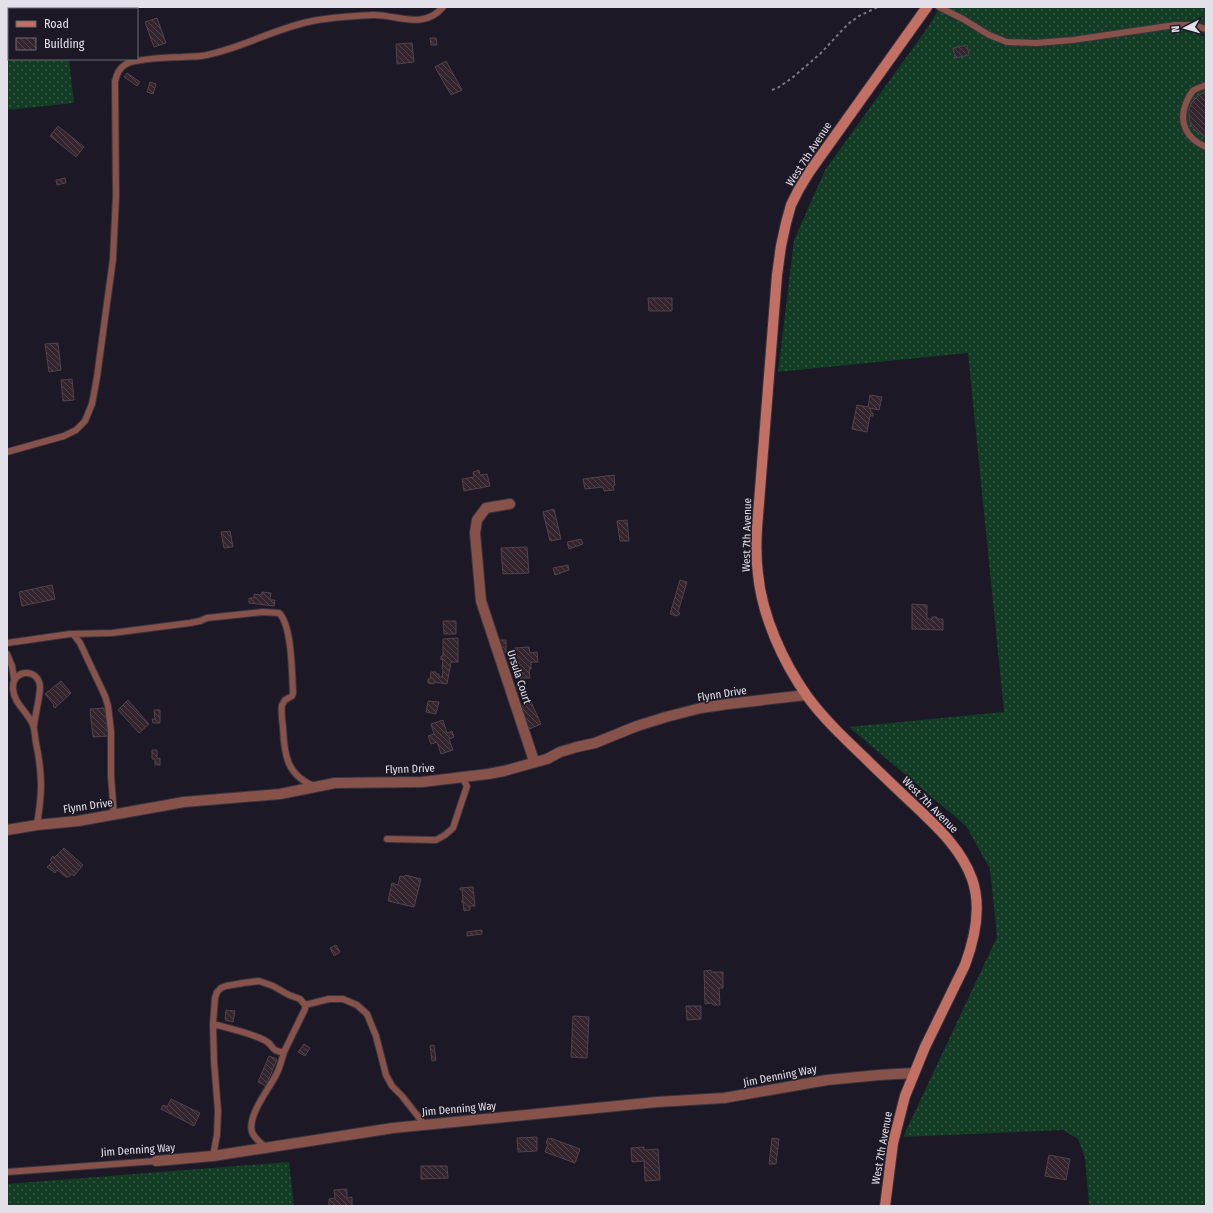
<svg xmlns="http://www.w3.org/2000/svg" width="1213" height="1213" font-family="'Fira Sans Condensed',sans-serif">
	<defs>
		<pattern id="grass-dots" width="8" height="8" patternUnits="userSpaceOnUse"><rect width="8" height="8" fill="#133c24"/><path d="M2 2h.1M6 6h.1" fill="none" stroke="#355844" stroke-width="1.8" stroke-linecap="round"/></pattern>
		<pattern id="building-back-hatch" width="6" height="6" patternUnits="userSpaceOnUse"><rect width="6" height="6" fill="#33242e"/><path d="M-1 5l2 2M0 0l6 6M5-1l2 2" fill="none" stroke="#50444c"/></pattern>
	</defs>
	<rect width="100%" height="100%" fill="#1c1825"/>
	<!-- grass -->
	<path fill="url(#grass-dots)" d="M7,7H63V9H9V59H69L74,103L7,110Z
		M940,7H1206V1206H1089L1085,1158L1078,1139L1063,1130L903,1137L997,937L990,869L966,826L849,727L1004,712L968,353L778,372L794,240L825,170L928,27Z
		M289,1162L294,1206H7V1184Z"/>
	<!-- building -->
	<path fill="url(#building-back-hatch)" stroke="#52424c" d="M157,18L166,43L154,47L145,22Z
		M430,38H436L437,45H431Z
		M412,43L414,62L397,64L396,44Z
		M967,45L969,55L955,58L953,48Z
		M446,61L462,90L451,95L435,67Z
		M127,73L140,82L137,86L124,77Z
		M150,82L156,84L153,94L147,92Z
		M1206,91V137L1196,131L1191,125L1189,117V109L1192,102L1198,96Z
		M58,126L84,147L76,157L50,136Z
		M65,178L66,183L57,185L56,180Z
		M648,298H672V311H649Z
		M58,343L61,370L49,372L45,344Z
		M72,379L74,400L63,401L61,380Z
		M870,395L882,397L879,410L869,408L871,410V413H873V416H870L867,432L852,429L857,405L868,407Z
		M479,470L480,475L487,474L490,486L464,491L462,479L474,477L473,472Z
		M614,475L615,485L613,486L614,490L604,491L603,487L585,489L583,479Z
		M554,509L561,539L550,541L543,512Z
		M627,520L629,541H620L617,521Z
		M230,531L233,547L224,548L221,532Z
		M581,539L583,544L569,549L567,542Z
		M527,547L529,573L503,574L501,548Z
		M568,565L569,570L555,575L553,568Z
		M680,580L687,582L678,612L680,613L679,615H677V616L670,614Z
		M52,585L55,599L22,606L19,592Z
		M262,592L271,593L270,600H275L274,606L249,603V598H254V594L262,595Z
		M912,604L927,605V619H932V617H937V619H943V630L912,629Z
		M443,621H456V634H444Z
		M458,638V662H451L447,684L434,682V684L428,683V679H430L431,672H436V674H439V677H442L443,671L442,669L443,659L441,660V656H443V639Z
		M496,640H506V652H497Z
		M529,647L530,653L537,652L538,662H531V669H529L530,678H520V670H516L515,648Z
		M61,681L71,693L55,708L53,706L54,705L45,694Z
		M128,700L149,724L139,733L118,710Z
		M428,701L439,702L436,714L426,712Z
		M531,702L541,724L529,729L527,725L525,726L523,722L526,721L520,707Z
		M105,708L108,736L93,737L90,709Z
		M154,710H160V723H153L152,719H155Z
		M443,720L447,733L452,731L454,737L449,739L453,750L441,754L437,742L431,744L428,736L434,734L431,724Z
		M152,750H157V759L160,758V765H155V759H152Z
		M64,848L83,865L74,876L72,874L68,877H66L57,870L55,873L47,867L52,862L50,860L53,856L54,858Z
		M405,875L421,879L414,907L388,901L392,883L398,885L400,876L404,877Z
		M473,887L475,906H470V910L464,911L463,902L462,903V900H463L462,890H460V888Z
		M482,930V934L467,936V932Z
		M336,945L340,952L334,956L330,948Z
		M711,970V972H723V988H719L720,1005H713L712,1003L705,1004L704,971Z
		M686,1006H701V1019L687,1020Z
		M226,1010L235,1011L233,1022L225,1020Z
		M573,1016L589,1017L587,1058L571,1057Z
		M304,1044L310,1048L305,1056L298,1052Z
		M434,1045L436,1060L432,1061L430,1046Z
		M269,1056L277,1059L266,1086L258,1082Z
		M171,1099L200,1113L194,1126L161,1109L163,1105L167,1107Z
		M537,1137V1151L518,1152L517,1138Z
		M548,1138L550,1139V1138L580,1149L575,1163L545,1152L548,1144L546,1143Z
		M772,1138L779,1139L776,1164H769Z
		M644,1147V1150L658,1149L660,1180L645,1181L644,1161L632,1162L631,1148Z
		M1049,1155L1070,1159L1066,1180L1045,1176Z
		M421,1166H447L448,1178L421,1179Z
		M347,1189V1198L352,1197V1206H329V1199L335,1198L334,1190Z"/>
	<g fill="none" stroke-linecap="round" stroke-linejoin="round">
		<defs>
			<path id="service" d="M939,7L963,19L989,35L1007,42L1036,43L1073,40L1175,25H1192L1206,29
				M1206,85C1202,87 1197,88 1194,90C1190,93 1188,99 1186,103C1178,123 1187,139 1206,147
				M7,452L64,436L76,430L85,421L92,404L97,377L113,259L116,196L115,81C117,74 119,68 126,64C136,59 170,57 183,57C189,56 195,57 201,56C238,50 271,30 308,22C329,17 352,16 374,15C398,15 424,30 443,7
				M74,635L80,643L105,696L108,706L111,731V776L114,815
				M7,643L70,634L112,633L190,623L200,621L207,618L263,612L279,613C292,625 292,674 293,693L292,696L285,700L282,705C281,712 282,720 283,727C284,753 286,775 314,786
				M7,654L12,666L14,679
				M34,726C35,715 40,697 40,687C39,667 11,669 13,689C14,704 28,712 33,725C35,731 35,738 36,743C39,757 41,772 41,786C41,799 39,812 37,825
				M387,839L436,840L445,835L453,828L467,786L462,778
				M305,1005L329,999H343L357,1005L367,1014L376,1036L386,1075L392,1086L402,1096L424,1124
				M213,1024C228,1028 251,1033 264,1040C274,1044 270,1052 284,1052L305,1009V1005L300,999L289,995L273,986L259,981L243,983L226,986L221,988L217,992L215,998L213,1024L214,1061L218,1111L217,1135L213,1156
				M266,1148C261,1143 254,1138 252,1132C247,1115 270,1088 277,1073C280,1067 282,1059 284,1052
				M7,1172L156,1161"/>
			<path id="minor" d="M510,504L486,508L477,520L475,533L481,601L534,761
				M7,830L37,825L78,821L184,802L280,794L335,783L422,782L488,774L504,771L547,759L560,752L577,747L595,743L637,726L666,717L701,708L728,704L806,695
				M156,1161L213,1156L393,1128L657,1102L724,1098L827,1080L879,1075L914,1073"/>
			<path id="secondary" d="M885,1206L893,1143L905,1096L925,1047L965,965C975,938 982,907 972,879C961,848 936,826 913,804C896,788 879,772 863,756C843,737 823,718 807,696C783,662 762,616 758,574C756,559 756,544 757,528L777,275L781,246L786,223L791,205L799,189L810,171L927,7"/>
		</defs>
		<!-- service casing -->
		<use href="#service" stroke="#383441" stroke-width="8"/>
		<!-- minor casing -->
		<use href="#minor" stroke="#383441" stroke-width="12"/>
		<!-- secondary casing -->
		<use href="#secondary" stroke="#383441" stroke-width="12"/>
		<!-- path -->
		<path stroke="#7a7682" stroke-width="2" stroke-dasharray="3 3" stroke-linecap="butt" d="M772,90L779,87L792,78L820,54L848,24L859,16L878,7"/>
		<!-- service -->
		<use href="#service" stroke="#86524a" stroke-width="6"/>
		<!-- minor -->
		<use href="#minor" stroke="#86524a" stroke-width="10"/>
		<!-- secondary -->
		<use href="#secondary" stroke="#c37064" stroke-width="10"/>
	</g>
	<g text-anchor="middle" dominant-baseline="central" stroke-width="3" stroke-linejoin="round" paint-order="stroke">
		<!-- street labels -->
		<g font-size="11" fill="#e3e0ea" stroke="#1c1825">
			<text transform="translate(809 154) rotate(-57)">West 7th Avenue</text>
			<text transform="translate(747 535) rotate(-89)">West 7th Avenue</text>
			<text transform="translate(519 677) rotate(72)">Ursula Court</text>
			<text transform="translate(722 694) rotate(-9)">Flynn Drive</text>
			<text transform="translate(410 769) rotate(-2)">Flynn Drive</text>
			<text transform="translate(930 805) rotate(45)">West 7th Avenue</text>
			<text transform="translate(88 806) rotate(-8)">Flynn Drive</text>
			<text transform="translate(780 1076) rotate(-11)">Jim Denning Way</text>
			<text transform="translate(459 1109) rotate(-5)">Jim Denning Way</text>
			<text transform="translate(882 1148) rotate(-80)">West 7th Avenue</text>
			<text transform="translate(138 1150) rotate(-4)">Jim Denning Way</text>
		</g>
	</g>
	<!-- border -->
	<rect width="1213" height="1213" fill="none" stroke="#e3e0ea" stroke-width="16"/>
	<!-- legend -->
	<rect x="8" y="8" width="130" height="52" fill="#1c1825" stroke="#6c6874"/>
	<rect x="16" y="21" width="20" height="6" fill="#c37064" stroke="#6c6874"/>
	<text x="44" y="28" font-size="12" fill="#e3e0ea">Road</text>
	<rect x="16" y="38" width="20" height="12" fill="url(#building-back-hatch)" stroke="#6c6874"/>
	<text x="44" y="48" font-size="12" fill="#e3e0ea">Building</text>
	<!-- north arrow -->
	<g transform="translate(1185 28) rotate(264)" stroke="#1c1825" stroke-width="3" paint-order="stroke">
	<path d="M0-3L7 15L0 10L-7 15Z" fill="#e3e0ea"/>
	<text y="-6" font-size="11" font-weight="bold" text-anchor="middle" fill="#e3e0ea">N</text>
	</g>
</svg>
